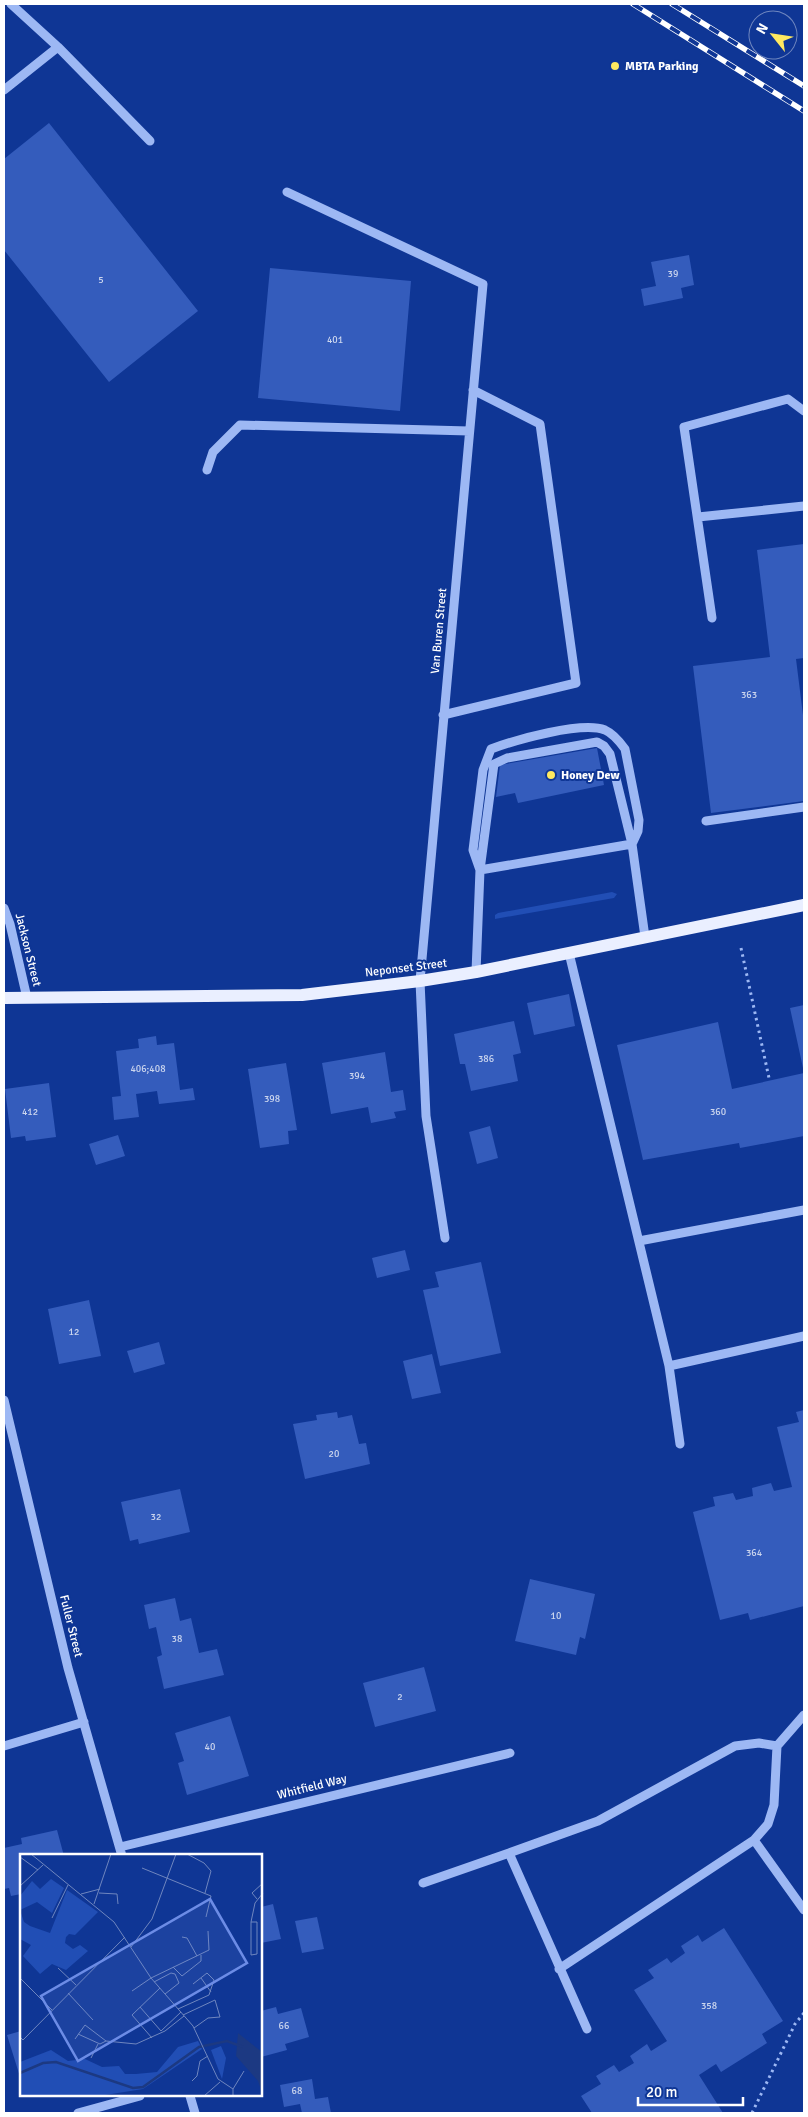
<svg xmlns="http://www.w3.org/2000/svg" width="808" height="2117" font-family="Signika,sans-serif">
	<rect width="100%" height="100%" fill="#0f3695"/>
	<!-- green -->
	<path fill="#214eb5" d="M612,892L617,894L614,898L495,919V915L498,913Z"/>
	<!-- building -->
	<path fill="#345cbc" d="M49,123L198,311L109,382L4,250V159Z
		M689,255L694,285L681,288L683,298L644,306L641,289L656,286L651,262Z
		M270,268L411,281L400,411L258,398Z
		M804,544V658L796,659L804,723V801L711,813L693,666L770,657L757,550Z
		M597,748L604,785L518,803L515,793L496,797L500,765Z
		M569,994L575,1026L534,1035L527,1003Z
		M804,1005V1068H803L790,1008Z
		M514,1021L521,1053L513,1055L518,1081L471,1091L465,1064H460L454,1034Z
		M718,1022L732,1089L804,1073V1136L740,1148L739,1143L643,1160L617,1045Z
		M156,1036L157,1045L174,1043L180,1090L193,1088L195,1100L159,1104L157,1091L136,1094L139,1117L114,1120L112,1097L121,1096L116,1051L139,1048L138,1039Z
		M385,1052L391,1092L403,1090L406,1110L394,1112L396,1118L371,1123L368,1107L331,1114L322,1063Z
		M286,1063L297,1130L288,1131L289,1144L260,1148L248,1069Z
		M49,1083L56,1137L26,1141L25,1136L11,1138L5,1089Z
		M490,1126L498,1158L477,1164L469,1132Z
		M118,1135L125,1156L96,1165L89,1144Z
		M405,1250L410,1270L377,1278L372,1258Z
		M481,1262L501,1353L440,1366L423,1290L439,1287L435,1272Z
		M89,1300L101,1356L59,1364L48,1309Z
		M159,1342L165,1364L134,1373L127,1351Z
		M432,1354L441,1393L412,1399L403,1361Z
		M804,1410V1606L750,1620L748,1613L720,1620L693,1512L715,1506L713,1497L733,1493L736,1500L753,1496L752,1488L771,1483L774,1491L792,1487L777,1427L799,1422L796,1412Z
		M337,1412L338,1418L352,1415L359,1444L366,1443L370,1464L305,1479L293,1424L317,1420L316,1415Z
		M180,1489L190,1532L139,1544L138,1539L130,1541L121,1502Z
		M530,1579L595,1594L585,1639L580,1637L576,1655L515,1641Z
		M175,1598L180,1621L191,1618L199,1653L217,1649L224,1675L164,1689L157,1657L162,1655L156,1627L149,1629L144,1605Z
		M424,1667L436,1711L375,1727L363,1683Z
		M230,1716L249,1776L187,1795L178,1763L184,1761L175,1733Z
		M57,1830L64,1856H21V1894L11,1896L9,1888L4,1889V1848L22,1844L21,1838Z
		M273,1904L281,1939L261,1943V1907Z
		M317,1917L324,1949L302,1953L295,1921Z
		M724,1928L783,2021L762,2034L767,2043L721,2072L716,2064L699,2075L723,2113H592L581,2096L601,2084L596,2076L614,2065L619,2072L634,2063L630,2056L647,2044L651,2051L667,2041L634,1990L654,1978L648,1970L667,1958L671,1963L685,1953L681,1946L698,1935L702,1942Z
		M276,2007L278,2014L301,2008L309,2037L285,2044L287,2050L261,2057V2011Z
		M21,2031V2080L7,2035Z
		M312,2079L315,2099L328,2097L331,2113H302L300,2104L284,2107L280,2085Z"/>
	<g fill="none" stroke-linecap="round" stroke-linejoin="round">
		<!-- path -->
		<path stroke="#9db8f4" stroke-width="3" stroke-dasharray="2.5 4" stroke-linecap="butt" d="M741,948L769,1078
			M752,2113L795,2024L804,2013"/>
		<!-- minor -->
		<path stroke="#9db8f4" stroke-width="9" d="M11,4L58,47L150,141
			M4,90L58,47
			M287,192L483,284L420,981L426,1116L445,1238
			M207,470L213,452L240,425L469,431
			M698,517L804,506
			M712,618L684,427L788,399L804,411
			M443,715L576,683L540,424L473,390
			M706,821L804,807
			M480,870L473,850L483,770L491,749C515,740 582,721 605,730C614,734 620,742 625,749L639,820L638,831L632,844
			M480,870L632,844
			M4,908L10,924L27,998
			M569,953L669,1366L804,1336
			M476,972L480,870L494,764L507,758L597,742L604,746L610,754L632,844L645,937
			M639,1241L804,1210
			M669,1366L680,1444
			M4,1400L68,1668L122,1856
			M4,1746L84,1722
			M754,1840L804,1910
			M120,1847L510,1753
			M423,1883L509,1853
			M559,1969L754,1840L768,1824L774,1805L777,1746L804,1715
			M587,2029L509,1853L598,1821L735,1746L759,1743L777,1746
			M190,2096L195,2113
			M78,2113L140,2096"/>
		<!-- major -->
		<path stroke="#eaefff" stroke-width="12" d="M4,998L302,995L420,981L476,972L804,905"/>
		<defs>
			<path id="rail" d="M633,4L804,111
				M672,4L804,86"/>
		</defs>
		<!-- rail casing -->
		<use href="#rail" stroke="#fff" stroke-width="5.5"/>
		<!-- rail -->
		<use href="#rail" stroke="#0f3695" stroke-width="4" stroke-dasharray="11" stroke-linecap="butt"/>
	</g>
	<!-- markers -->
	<g fill="#ffe960" stroke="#0f3695" stroke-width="2">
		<circle cx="615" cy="66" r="5"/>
		<circle cx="551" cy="775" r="5"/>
	</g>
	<g text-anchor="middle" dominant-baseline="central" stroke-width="4" stroke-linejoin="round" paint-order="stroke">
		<!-- number labels -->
		<g font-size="10" fill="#ccd6ee">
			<text x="673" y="274">39</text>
			<text x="101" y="280">5</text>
			<text x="335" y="340">401</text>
			<text x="749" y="695">363</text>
			<text x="486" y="1059">386</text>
			<text x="148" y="1069">406;408</text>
			<text x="357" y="1076">394</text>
			<text x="272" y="1099">398</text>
			<text x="30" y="1112">412</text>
			<text x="718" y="1112">360</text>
			<text x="74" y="1332">12</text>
			<text x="334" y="1454">20</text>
			<text x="156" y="1517">32</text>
			<text x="754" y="1553">364</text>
			<text x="556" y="1616">10</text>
			<text x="177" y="1639">38</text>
			<text x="400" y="1697">2</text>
			<text x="210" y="1747">40</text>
			<text x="709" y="2006">358</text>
			<text x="284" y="2026">66</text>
			<text x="297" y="2091">68</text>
		</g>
		<!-- poi labels -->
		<g font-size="12" font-weight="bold" fill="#fff" stroke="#0f3695" text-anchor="start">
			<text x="625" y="66">MBTA Parking</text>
			<text x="561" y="775">Honey Dew</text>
		</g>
		<!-- street labels -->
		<g font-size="12" fill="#fff" stroke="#0f3695">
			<text transform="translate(439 631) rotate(-85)">Van Buren Street</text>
			<text transform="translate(28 950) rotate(76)">Jackson Street</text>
			<text transform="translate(406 968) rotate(-7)">Neponset Street</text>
			<text transform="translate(71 1626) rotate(76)">Fuller Street</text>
			<text transform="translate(312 1787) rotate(-14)">Whitfield Way</text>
		</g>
	</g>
	<!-- overview -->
	<g transform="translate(20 1854)">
		<rect width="242" height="242" fill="#0f3695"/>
		<path d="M31,25L44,34L32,59L17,48L0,56L4,68L10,72L30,79L47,36L78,58L55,81L49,80L46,83L45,89L53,95L60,91L68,97L46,116L32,110L20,120L3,102L11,91L0,85V42L12,27L20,35ZM178,187L182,195L123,235L79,242H0V208L31,196L48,207L65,205L82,213L99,212L105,220H116L137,218L158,193ZM201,192L206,204L202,225L191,196Z" fill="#214eb5"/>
		<path d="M218,179L242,198V239L238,227L216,202Z" fill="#1c3982"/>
		<path fill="none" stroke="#1c3982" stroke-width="2.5" d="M0,219L23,209L36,208L113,234L123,233L179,193L207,187L223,193"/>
		<path fill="none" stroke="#6f86bf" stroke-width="1" d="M11,0L94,68L131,124L173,172L198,225L213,235V242M167,0L184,9L191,17L185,39M0,3L18,16M122,14L191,42L186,63M0,32L23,11M79,39L97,40L98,50M61,40L80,35M237,45L232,39L243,29M74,50L91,0M32,64L48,31M231,68H237V100L231,101ZM231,68L235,49L243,39M162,83L167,84L177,102M111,93L132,65L156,0M153,113L162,122L181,107V101M38,114L56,131M0,124L32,156M181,124L191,138M134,128L151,119L155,120L159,129L145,140M112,137L131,124L189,96L188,77M48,139L73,166M120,153L141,177M158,155L189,141L194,126L187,119L173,130M163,161L195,146L200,163L188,164L174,174M141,177L161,158M58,180L80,190L86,187L116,190L145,177L164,162M0,183L3,186L105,83M132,184L112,161L140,134M55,185L65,171L86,187M71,204L78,190M172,227L177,222L180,207L188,202M213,235L224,217M184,242L200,228"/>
		<path fill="#6c8ce6" fill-opacity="0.15" stroke="#6c8ce6" stroke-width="2.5" d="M190,45L227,109L58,207L21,142Z"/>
		<rect width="242" height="242" fill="none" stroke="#fff" stroke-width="2.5"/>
	</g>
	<!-- border -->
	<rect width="808" height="2117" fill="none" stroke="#ffffff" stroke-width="10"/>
	<!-- north arrow -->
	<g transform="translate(773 35) rotate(300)"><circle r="24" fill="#0f3695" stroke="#6f86bf"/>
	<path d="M0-4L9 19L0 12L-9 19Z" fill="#ffe960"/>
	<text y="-8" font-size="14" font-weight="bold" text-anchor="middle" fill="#ffffff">N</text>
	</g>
	<!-- scale -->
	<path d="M638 2097v8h105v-8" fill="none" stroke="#ffffff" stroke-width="2.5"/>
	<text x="646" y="2097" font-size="15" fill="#ffffff" stroke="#0f3695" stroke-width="4" paint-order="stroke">20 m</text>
</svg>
